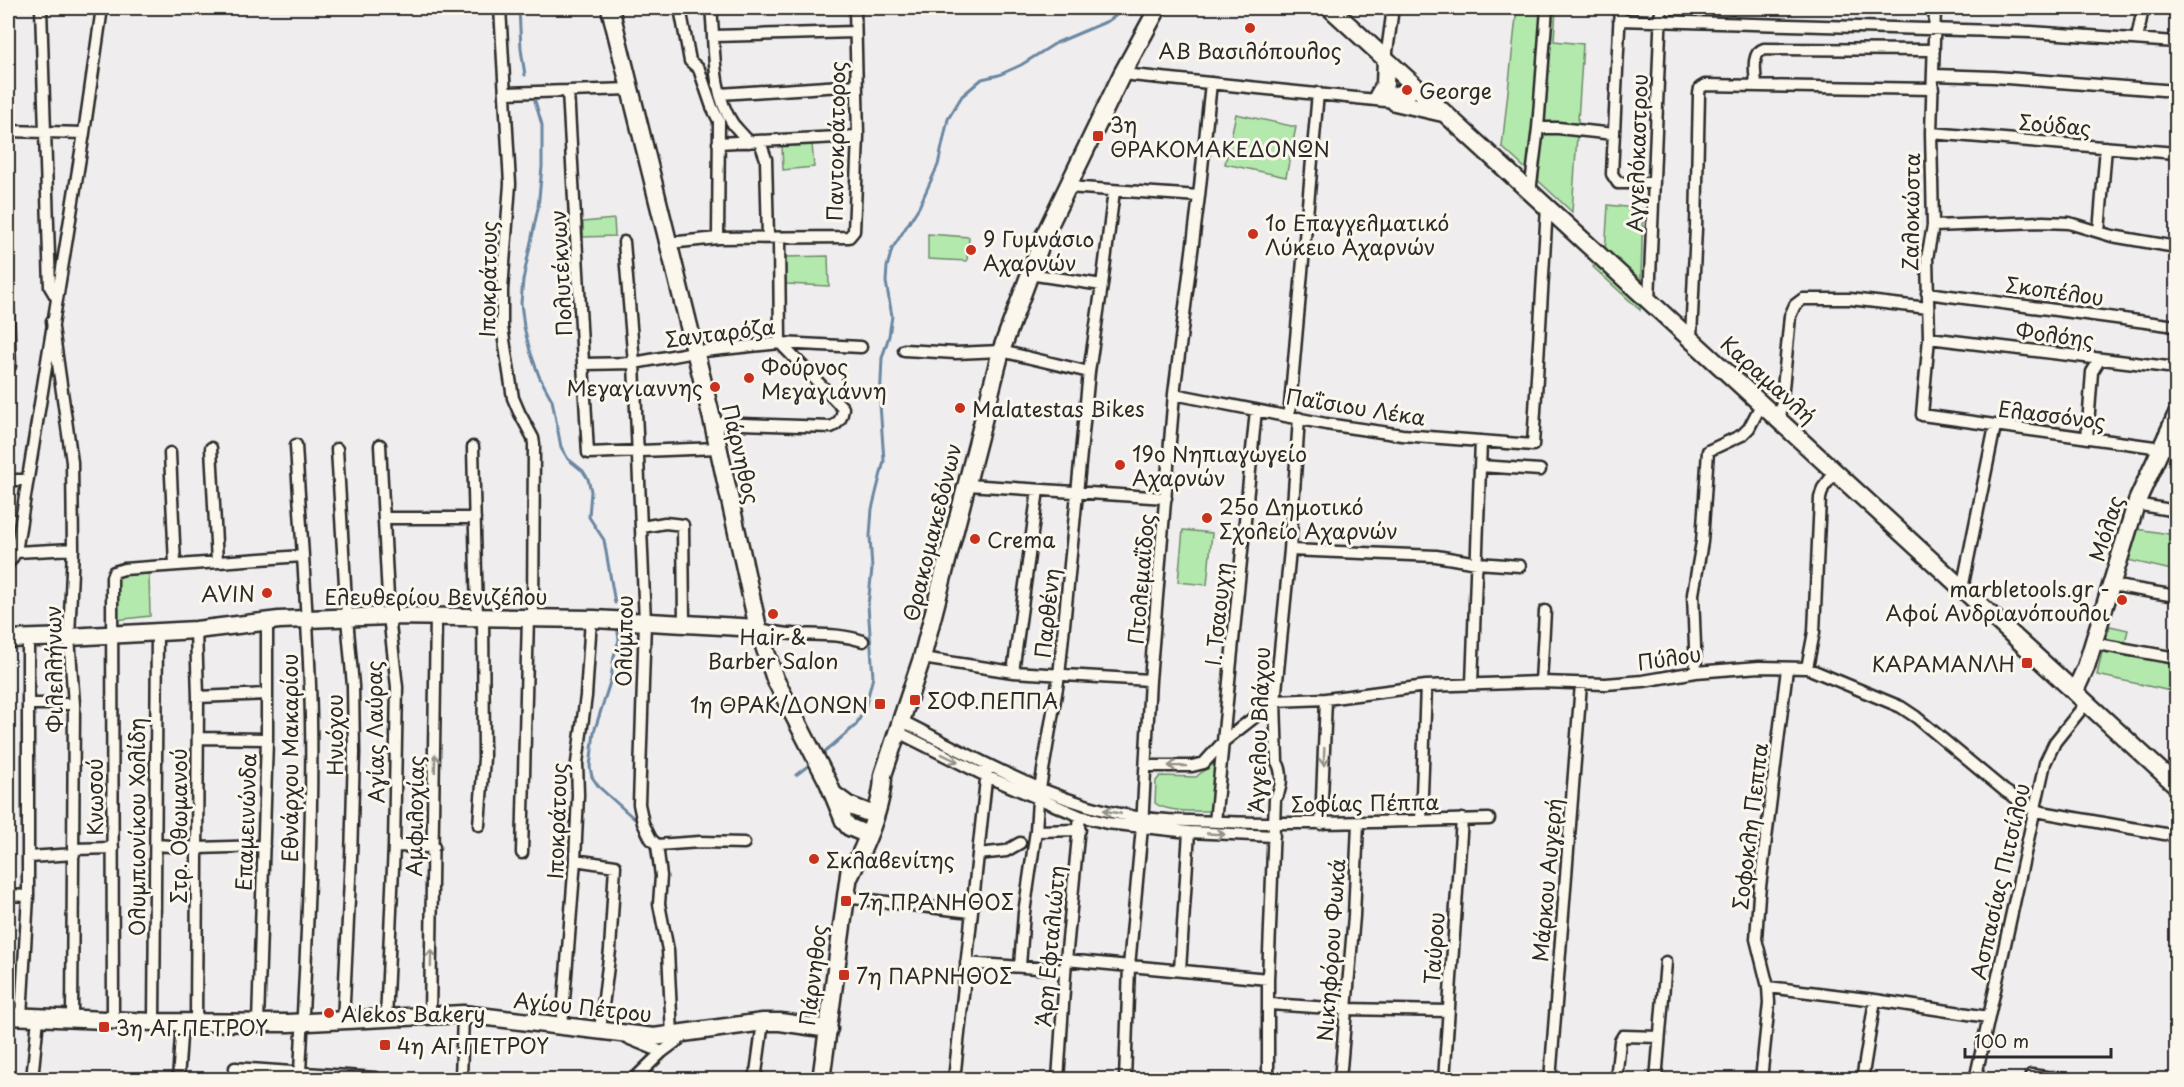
<svg xmlns="http://www.w3.org/2000/svg" width="2184" height="1087" font-family="'Playpen Sans',sans-serif">
	<rect width="100%" height="100%" fill="#efedee"/>
	<filter id="ink" filterUnits="userSpaceOnUse"><feTurbulence type="fractalNoise" baseFrequency=".0167" numOctaves="2"/><feDisplacementMap in="SourceGraphic" scale="12" xChannelSelector="R" yChannelSelector="G"/><feConvolveMatrix kernelMatrix="1 2 1 2 8 2 1 2 1" color-interpolation-filters="sRGB"/></filter>
	<g filter="url(#ink)">
		<!-- green -->
		<path fill="#b3e9ac" stroke="#6f8a6c" stroke-width="1.5" d="M1517,8H1556L1554,41L1583,44L1572,212L1502,147Z
			M1236,114L1296,127L1286,177L1225,164Z
			M812,144L814,167L783,170L782,146Z
			M1608,205L1643,209L1640,310L1593,267L1605,253Z
			M614,219L615,236L583,237V222Z
			M928,234L969,237L967,261L928,259Z
			M828,256L829,286L786,284L785,257Z
			M2136,529L2176,535V571L2128,560Z
			M1183,530L1212,533L1207,585L1178,582Z
			M149,574L150,616L116,620V575Z
			M2110,626L2128,630L2124,646L2105,642Z
			M2103,648L2176,663L2171,691L2097,675Z
			M1216,760L1210,811C1196,811 1165,812 1155,803L1156,781L1160,776L1196,777Z"/>
		<g fill="none" stroke-linecap="round" stroke-linejoin="round">
			<!-- stream -->
			<path stroke="#6a87a1" stroke-width="3" d="M519,8L521,49L525,75
				M535,101L542,125V167L538,208L523,280L521,303L524,327L530,351L539,376L552,400L561,447L568,459L583,471L588,479L591,491L589,517L604,540L615,603
				M617,625L619,640L614,656L611,679L594,732L590,767L592,777L599,787L638,822
				M820,756L856,725L865,708L873,677L868,605L872,569L870,536L872,509L884,461L880,404L882,358L889,336L892,316L886,282L887,267L892,249L919,207L938,165L948,119L962,96L982,79L999,75L1021,65L1056,43L1108,21L1126,8
				M796,775L813,762
				M650,843L654,867"/>
			<defs>
				<path id="street" d="M41,8L50,287L56,297
					M500,8L510,184L502,290V327L513,398L519,412L533,438L534,444L533,617
					M680,8L690,61L699,69L712,107L719,121L718,238
					M711,8C715,44 711,92 733,124C738,130 744,136 749,142
					M1620,8L1612,174L1618,183H1654
					M1935,8L1931,133L1933,226L1927,258L1929,338L1922,415L2176,450
					M1619,20L2031,32L2176,42
					M714,36L855,32
					M2137,39L2143,8
					M1386,59L1393,8
					M1122,74L1395,102L1410,95L1417,86
					M1934,75L1994,77L2176,91
					M1756,86C1756,75 1750,53 1764,49L1934,50
					M568,91L588,453L718,448
					M506,93L630,89
					M720,94L856,85
					M1377,97L1417,86
					M1538,128H1558L1614,134
					M8,131L84,133
					M1931,133L2176,153
					M760,142L766,159L768,237
					M718,143L858,136
					M1067,187L1199,196
					M1530,192L1538,128L1547,8
					M1933,226L2043,222L2069,223L2112,236L2176,247
					M2099,232L2106,147
					M624,242L634,363L645,622L639,804L643,823L651,839L657,845L661,876L659,904L668,950L672,1036
					M669,243L718,238L849,237L854,231L858,136L855,8
					M1029,274L1102,285
					M1927,293L2176,326
					M1649,301L1661,8
					M8,310L10,366H8
					M52,321L72,462L73,549L69,637L74,704L72,1019
					M1691,338L1696,228L1699,94L1700,88L1705,85L1933,89
					M1929,338L2176,368
					M904,350L956,353L1001,351L1089,372
					M584,364L634,363L694,352L780,343L861,347
					M1174,394L1326,424L1402,435L1533,445L1547,207
					M1289,417L1318,93
					M1780,420L1790,316L1795,305L1803,299H1850L1928,308
					M713,423L831,427C840,423 842,417 843,408L780,343L779,239
					M2087,438L2092,372L2100,359
					M296,445C301,536 309,626 311,717C313,835 306,954 300,1072
					M380,445L389,616L397,687L394,846L386,1019
					M473,447L477,616
					M211,448L217,562
					M337,449L347,618L353,686L354,753L351,858L343,1022
					M170,453L175,565
					M1480,466L1540,470
					M8,480H27
					M968,485L1166,498
					M2136,504L2176,511
					M384,518H475
					M642,527L665,523L683,525L684,623
					M1290,550L1436,556L1477,563L1520,566
					M16,552L73,549
					M8,564L16,552L84,133L102,8
					M2111,585L2176,596
					M1962,589L1995,426
					M758,628C794,640 827,629 863,641
					M196,630L198,697L196,1022
					M2092,643L2176,658
					M922,658L1013,672L1150,680
					M1807,668L1814,632L1820,498L1823,488L1836,471
					M1013,672L1038,490
					M1696,672L1693,594L1702,542L1708,451L1742,435L1749,428L1762,403
					M1541,682L1545,611
					M1472,684L1481,441
					M198,697L267,694
					M29,704H74
					M902,721C968,754 1035,793 1107,811C1144,821 1186,821 1224,822C1313,825 1401,821 1489,819
					M898,732L986,776L1080,816L1107,823L1189,832L1274,836
					M198,738L267,739
					M1146,766H1192L1204,763L1224,741L1275,701L1326,699L1426,686L1541,682L1606,684L1643,681L1696,672L1759,667L1807,668L1901,707L1916,717L2005,791L2036,811L2176,836
					M1421,821L1426,686
					M1215,822L1256,410
					M1321,824L1326,699
					M479,825L484,758L483,616
					M1036,831L1080,830
					M156,845L198,848L264,846
					M657,845L700,842L744,843
					M394,846L434,847
					M74,849L113,848
					M522,853L528,617
					M978,854L1006,851L1020,843
					M29,857L74,854
					M575,860L615,866L610,950L600,1030L604,1031
					M8,895L28,896
					M845,897L971,912
					M1066,960L1268,979
					M966,963L1065,970
					M1020,966L1024,913L1036,831L1038,800L1059,676L1089,372L1102,285L1114,191
					M1180,970L1189,832
					M1768,987L1875,1000L1988,1017
					M1270,1004L1345,1009L1448,1011
					M21,1016L28,896V639
					M430,1016L436,616
					M113,1021L112,577L114,572L124,569L302,556
					M154,1022L157,632
					M258,1023L267,739V621
					M562,1026L575,860L578,795L577,763L586,696L591,619
					M630,1039L662,1052
					M2031,1075L2069,1080
					M32,1080L38,1018
					M178,1080L182,1022
					M234,1080L235,1068L375,1078
					M461,1080L463,1014
					M633,1080L662,1052L685,1035
					M755,1080L763,1022
					M954,1080L987,770
					M1058,1080L1066,960L1080,816
					M1125,1080L1129,966L1142,827L1150,680L1174,394L1199,196L1211,83
					M1268,1080V979L1275,799C1282,790 1283,771 1277,762L1275,701L1290,550L1299,418
					M1340,1080L1354,916L1358,823
					M1444,1080L1462,819
					M1550,1080L1581,684
					M1616,1080L1620,1041L1623,1036L1659,1037
					M1656,1080L1666,962
					M1761,1080L1769,1003L1768,987L1756,939L1759,895L1787,669
					M1862,1080L1875,1000
					M1975,1080L2045,763L2055,742L2087,702"/>
				<path id="secondary" d="M610,8L713,423L758,628L775,679L828,782L844,821L849,827L868,835
					M1330,8L2176,785
					M1378,96L1385,84L1386,59
					M1395,102L1443,113
					M8,639L69,637L196,630L279,620L389,616L594,619L758,628
					M2075,691L2086,667L2137,501L2176,416
					M833,794L848,805L874,815
					M850,876C864,847 883,807 883,775L922,658L1001,351L1044,236L1122,74L1158,8
					M8,1016L154,1022L289,1023L463,1014L654,1037L763,1022H780L829,1029
					M821,1080L850,867"/>
			</defs>
			<!-- street casing -->
			<use href="#street" stroke="#2b2b2b" stroke-width="15"/>
			<!-- secondary casing -->
			<use href="#secondary" stroke="#2b2b2b" stroke-width="21"/>
			<!-- street -->
			<use href="#street" stroke="#fbf7ec" stroke-width="10"/>
			<!-- secondary -->
			<use href="#secondary" stroke="#fbf7ec" stroke-width="16"/>
		</g>
		<!-- one-way arrows -->
		<defs><path id="oneway-shaft" d="M-6 0H5M1.5-3L5.5 0L1.5 3" fill="none" stroke-width="1.6" stroke-linecap="round" stroke-linejoin="round" transform="scale(1.5)"/></defs>
		<g stroke="#93918c">
			<use href="#oneway-shaft" transform="translate(1324 757) rotate(92)"/>
			<use href="#oneway-shaft" transform="translate(950 758) rotate(26)"/>
			<use href="#oneway-shaft" transform="translate(435 763) rotate(-89)"/>
			<use href="#oneway-shaft" transform="translate(1177 766) rotate(-179)"/>
			<use href="#oneway-shaft" transform="translate(1112 812) rotate(-169)"/>
			<use href="#oneway-shaft" transform="translate(1216 834) rotate(3)"/>
			<use href="#oneway-shaft" transform="translate(431 958) rotate(-89)"/>
		</g>
	</g>
	<!-- markers -->
	<g fill="#c8321e" stroke="#fbf7ec" stroke-width="2">
		<circle cx="1250" cy="28" r="6"/>
		<circle cx="1407" cy="90" r="6"/>
		<rect x="1092" y="130" width="12" height="12" rx="3"/>
		<circle cx="1253" cy="234" r="6"/>
		<circle cx="971" cy="250" r="6"/>
		<circle cx="749" cy="378" r="6"/>
		<circle cx="715" cy="387" r="6"/>
		<circle cx="960" cy="408" r="6"/>
		<circle cx="1120" cy="465" r="6"/>
		<circle cx="1207" cy="518" r="6"/>
		<circle cx="975" cy="539" r="6"/>
		<circle cx="267" cy="593" r="6"/>
		<circle cx="2122" cy="600" r="6"/>
		<circle cx="773" cy="614" r="6"/>
		<rect x="2021" y="657" width="12" height="12" rx="3"/>
		<rect x="909" y="694" width="12" height="12" rx="3"/>
		<rect x="874" y="698" width="12" height="12" rx="3"/>
		<circle cx="814" cy="859" r="6"/>
		<rect x="840" y="895" width="12" height="12" rx="3"/>
		<rect x="838" y="969" width="12" height="12" rx="3"/>
		<circle cx="329" cy="1013" r="6"/>
		<rect x="98" y="1021" width="12" height="12" rx="3"/>
		<rect x="379" y="1039" width="12" height="12" rx="3"/>
	</g>
	<g text-anchor="middle" dominant-baseline="central" stroke-width="6" stroke-linejoin="round" paint-order="stroke">
		<!-- poi labels -->
		<g font-size="21" fill="#2b2b2b" stroke="#fbf7ec" text-anchor="start">
			<text x="1250" y="50" text-anchor="middle">ΑΒ Βασιλόπουλος</text>
			<text x="1419" y="90">George</text>
			<text x="1110" y="124">3η<tspan x="1110" dy="24">ΘΡΑΚΟΜΑΚΕΔΟΝΩΝ</tspan></text>
			<text x="1265" y="222">1ο Επαγγελματικό<tspan x="1265" dy="24">Λύκειο Αχαρνών</tspan></text>
			<text x="983" y="238">9 Γυμνάσιο<tspan x="983" dy="24">Αχαρνών</tspan></text>
			<text x="761" y="366">Φούρνος<tspan x="761" dy="24">Μεγαγιάννη</tspan></text>
			<text x="703" y="387" text-anchor="end">Μεγαγιαννης</text>
			<text x="972" y="408">Malatestas Bikes</text>
			<text x="1132" y="453">19ο Νηπιαγωγείο<tspan x="1132" dy="24">Αχαρνών</tspan></text>
			<text x="1219" y="506">25ο Δημοτικό<tspan x="1219" dy="24">Σχολείο Αχαρνών</tspan></text>
			<text x="987" y="539">Crema</text>
			<text x="2110" y="588" text-anchor="end">marbletools.gr -<tspan x="2110" dy="24">Αφοί Ανδριανόπουλοι</tspan></text>
			<text x="255" y="593" text-anchor="end">AVIN</text>
			<text x="773" y="636" text-anchor="middle">Hair &amp;<tspan x="773" dy="24">Barber Salon</tspan></text>
			<text x="2015" y="663" text-anchor="end">ΚΑΡΑΜΑΝΛΗ</text>
			<text x="927" y="700">ΣΟΦ.ΠΕΠΠΑ</text>
			<text x="868" y="704" text-anchor="end">1η ΘΡΑΚ/ΔΟΝΩΝ</text>
			<text x="826" y="859">Σκλαβενίτης</text>
			<text x="858" y="901">7η ΠΡΑΝΗΘΟΣ</text>
			<text x="856" y="975">7η ΠΑΡΝΗΘΟΣ</text>
			<text x="341" y="1013">Alekos Bakery</text>
			<text x="116" y="1027">3η ΑΓ.ΠΕΤΡΟΥ</text>
			<text x="397" y="1045">4η ΑΓ.ΠΕΤΡΟΥ</text>
		</g>
		<!-- street labels -->
		<g font-size="21" fill="#2b2b2b" stroke="#fbf7ec">
			<text transform="translate(2055 124) rotate(5)">Σούδας</text>
			<text transform="translate(835 141) rotate(-89)">Παντοκράτορος</text>
			<text transform="translate(1636 153) rotate(-88)">Αγγελόκαστρου</text>
			<text transform="translate(1910 212) rotate(-89)">Ζαλοκώστα</text>
			<text transform="translate(560 273) rotate(-93)">Πολυτέκνων</text>
			<text transform="translate(487 279) rotate(-89)">Ιποκράτους</text>
			<text transform="translate(2055 290) rotate(8)">Σκοπέλου</text>
			<text transform="translate(720 332) rotate(-7)">Σανταρόζα</text>
			<text transform="translate(2055 334) rotate(7)">Φολόης</text>
			<text transform="translate(1769 379) rotate(42)">Καραμανλή</text>
			<text transform="translate(1356 406) rotate(9)">Παΐσιου Λέκα</text>
			<text transform="translate(2052 414) rotate(7)">Ελασσόνος</text>
			<text transform="translate(742 454) rotate(77)">Πάρνηθος</text>
			<text transform="translate(2105 528) rotate(-72)">Μόλας</text>
			<text transform="translate(931 532) rotate(-76)">Θρακομακεδόνων</text>
			<text transform="translate(1140 579) rotate(-85)">Πτολεμαΐδος</text>
			<text x="436" y="596">Ελευθερίου Βενιζέλου</text>
			<text transform="translate(1046 613) rotate(-84)">Παρθένη</text>
			<text transform="translate(1217 614) rotate(-84)">Ι. Τσαουχη</text>
			<text transform="translate(623 641) rotate(-89)">Ολύμπου</text>
			<text transform="translate(1669 657) rotate(-8)">Πύλου</text>
			<text transform="translate(53 669) rotate(-91)">Φιλελλήνων</text>
			<text transform="translate(1258 730) rotate(-88)">Άγγελου Βλάχου</text>
			<text transform="translate(374 732) rotate(-91)">Αγίας Λαύρας</text>
			<text transform="translate(334 735) rotate(-90)">Ηνιόχου</text>
			<text transform="translate(289 758) rotate(-90)">Εθνάρχου Μακαρίου</text>
			<text transform="translate(94 797) rotate(-90)">Κνωσού</text>
			<text transform="translate(1365 802) rotate(-1)">Σοφίας Πέππα</text>
			<text transform="translate(414 816) rotate(-89)">Αμφιλοχίας</text>
			<text transform="translate(556 821) rotate(-88)">Ιποκράτους</text>
			<text transform="translate(245 822) rotate(-88)">Επαμεινώνδα</text>
			<text transform="translate(178 826) rotate(-90)">Στρ. Οθωμανού</text>
			<text transform="translate(1749 826) rotate(-83)">Σοφοκλη Πεππα</text>
			<text transform="translate(136 827) rotate(-90)">Ολυμπιονίκου Χολίδη</text>
			<text transform="translate(1546 880) rotate(-85)">Μάρκου Αυγερή</text>
			<text transform="translate(1999 881) rotate(-77)">Ασπασίας Πιτσίλου</text>
			<text transform="translate(1049 946) rotate(-85)">Άρη Εφταλιώτη</text>
			<text transform="translate(1433 948) rotate(-86)">Ταύρου</text>
			<text transform="translate(1330 950) rotate(-86)">Νικηφόρου Φωκά</text>
			<text transform="translate(812 975) rotate(-83)">Πάρνηθος</text>
			<text transform="translate(583 1006) rotate(6)">Αγίου Πέτρου</text>
		</g>
	</g>
	<!-- margin -->
	<rect width="2184" height="1087" fill="none" stroke="#fbf7ec" stroke-width="30"/>
	<rect x="15" y="15" width="2154" height="1057" fill="none" stroke="#2b2b2b" stroke-width="2" filter="url(#ink)"/>
	<!-- scale -->
	<path d="M1965 1048v9h146v-9" fill="none" stroke="#2b2b2b" stroke-width="3"/>
	<text x="1974" y="1048" font-size="18" fill="#2b2b2b" stroke="#fbf7ec" stroke-width="4.5" paint-order="stroke">100 m</text>
</svg>
